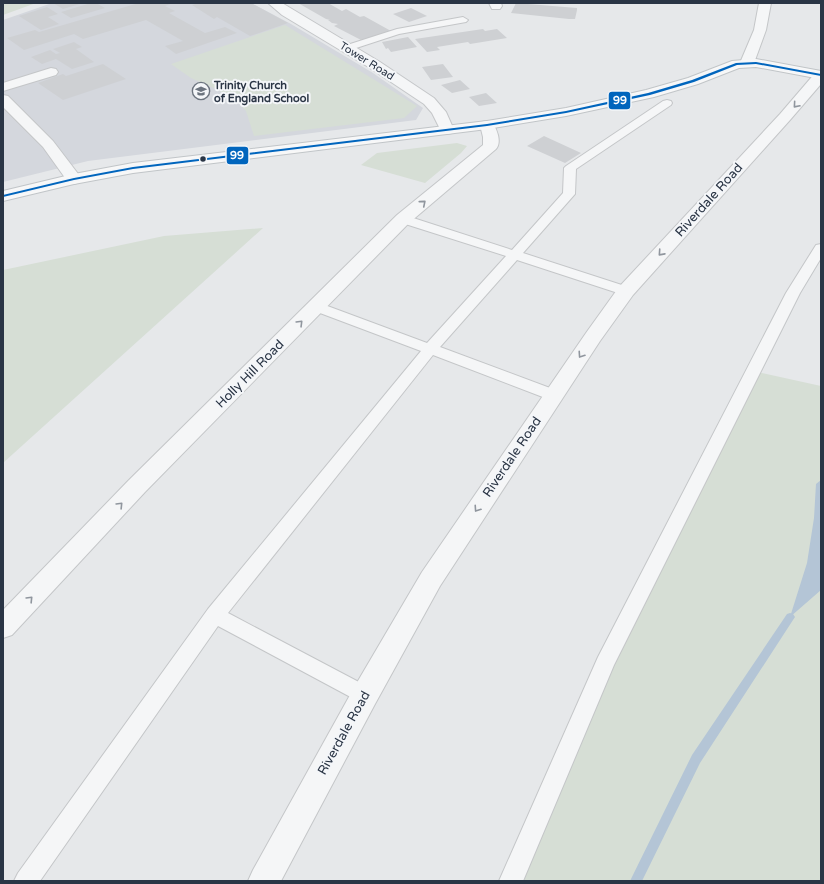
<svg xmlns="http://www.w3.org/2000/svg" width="824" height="884" font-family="'Varela Round',sans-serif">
	<rect width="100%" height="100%" fill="#e6e8ea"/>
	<!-- built -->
	<path fill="#d4d7dd" d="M52,3H251L291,24L373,73L423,108L416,120L88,161L3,182V20Z"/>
	<!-- green -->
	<path fill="#d6ded5" d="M3,3H36L3,15Z
		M285,25L417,106L404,118L254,136L246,111L237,101L216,89L191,78L171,64Z
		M457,143L467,146L461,153L425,183L361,165L377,153Z
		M263,228L3,463V270L164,236Z
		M753,371L821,386V881H511Z"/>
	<!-- water -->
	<path fill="#b4c5d6" d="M821,480V590L790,617L807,563L814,518L816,484Z"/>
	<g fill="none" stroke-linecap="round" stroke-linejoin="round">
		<!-- stream -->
		<path fill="#b4c5d6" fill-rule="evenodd" d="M790,613L793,614L795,617L793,620L700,763L642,881H630L692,755L787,614Z"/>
	</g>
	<!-- building -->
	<path fill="#ced0d3" d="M53,3H83L63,9Z
		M91,3H96L105,8L71,18L61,12Z
		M139,3H173L165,6L175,11L169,13L205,33L225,27L237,33L176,54L165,46L183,41L146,20L83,39L74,34L24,50L7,38L35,30L39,32Z
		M198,3H251L288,23L250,36L217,17L214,19L192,5Z
		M298,3H328L342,11L346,9L360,17L355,18L364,16L391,31L361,40L334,26L338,24L332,23L328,20H330L326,19Z
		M516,3L577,8V10L575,19H569L511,13Z
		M47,7L58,14L48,17L59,24L41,30L19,16Z
		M411,8L427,16L409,22L393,14Z
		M483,29L485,31L497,29L507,38L470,44L468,42L437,47L440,50L427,52L415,39Z
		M408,37L417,47L391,52L388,48L386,49L382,42Z
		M74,42L82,47L76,49L94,62L72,69L56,59L42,64L31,57L50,50L56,54L60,53L53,49Z
		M103,64L126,79L63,100L38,83L63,74L66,76Z
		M443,64L453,77L431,80L422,67Z
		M460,80L470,89L452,93L441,85Z
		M486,93L497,103L479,106L469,97Z
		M544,136L581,153L565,163L527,146Z"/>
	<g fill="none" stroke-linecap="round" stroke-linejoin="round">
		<defs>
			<path id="lane" d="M463,17L468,20L466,22L399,34L347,51L342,48L344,46L397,29Z
				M667,100L671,101L672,103L671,105L576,169L575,194L523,253L631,288L633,291L631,294L626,295L621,294L517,260L440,347L558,391L561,395L558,399L553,400L548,399L433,355L228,613L372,689L375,695L372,701L365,704L358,701L218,626L40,881H14L18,873L208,609L421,351L312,310L310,307L312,304L317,303L322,304L427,343L506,256L399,222L397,219L399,216H407L512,250L563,193L564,168L566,166L663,101Z
				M821,244V258L800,293L614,665L523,881H499L598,657L786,293L816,245Z"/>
			<path id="street" d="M268,3H282L380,62L434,98L446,112L454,130L452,133L447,134L442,133L432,113L424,104L370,68L282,15Z
				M489,3H501L502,6L500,9H492Z
				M759,3H771L766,30L754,63L752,66H742L740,63L754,30Z
				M51,68L56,69L58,72L56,75L3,91V83Z
				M821,71V84L790,120L633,295L600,341L440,586L375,704L281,881H248L253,870L355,686L422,572L586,333L619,287L780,114L816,72Z
				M3,95L8,96L53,141L82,179L80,182L74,184L68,182L43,147L3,107Z
				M487,121L492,122C497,129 502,142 496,149L409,223L145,492L12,635L3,638V610L129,480L397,215L483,145V137L480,125L482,122Z"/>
			<path id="primary" d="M756,59L821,71V79L756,67L739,68L698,84L654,97L566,116L487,129L133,173L74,184L3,201V191L74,174L133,163L487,121L566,108L646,90L688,78L732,61Z"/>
		</defs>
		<!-- lane casing -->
		<use href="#lane" stroke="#c4c6c8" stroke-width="2"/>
		<!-- street casing -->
		<use href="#street" stroke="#c4c6c8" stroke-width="2"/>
		<!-- primary casing -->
		<use href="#primary" stroke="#c1c5c8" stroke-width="2"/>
		<!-- lane -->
		<use href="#lane" fill="#f5f6f7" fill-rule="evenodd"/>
		<!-- street -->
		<use href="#street" fill="#f5f6f7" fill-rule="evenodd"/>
		<!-- primary -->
		<use href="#primary" fill="#f8f8f8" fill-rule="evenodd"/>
		<defs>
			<path id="bus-1" d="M756,62L821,74V76L756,64L737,65L694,82L650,95L566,113L487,126L133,169L74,180L3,197V195L74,178L133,167L487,124L566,111L648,93L692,80L736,63Z"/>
		</defs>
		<!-- bus-1 casing -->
		<use href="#bus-1" stroke="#f4f6f9" stroke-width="3"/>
		<!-- bus-1 -->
		<use href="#bus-1" fill="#0065bd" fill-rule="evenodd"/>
	</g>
	<!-- one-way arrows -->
	<defs><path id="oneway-chevron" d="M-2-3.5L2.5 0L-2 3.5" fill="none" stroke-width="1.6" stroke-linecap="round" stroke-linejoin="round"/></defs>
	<g stroke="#90969e">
		<use href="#oneway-chevron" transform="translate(796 105) rotate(131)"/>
		<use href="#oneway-chevron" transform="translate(423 203) rotate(-40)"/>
		<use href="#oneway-chevron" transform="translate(661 253) rotate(132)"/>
		<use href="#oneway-chevron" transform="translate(300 323) rotate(-45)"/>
		<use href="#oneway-chevron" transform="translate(581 355) rotate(124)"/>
		<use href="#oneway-chevron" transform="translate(120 505) rotate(-46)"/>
		<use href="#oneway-chevron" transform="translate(477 509) rotate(124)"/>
		<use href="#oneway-chevron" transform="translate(30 599) rotate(-46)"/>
	</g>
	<!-- icons -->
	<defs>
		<symbol id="school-ring" viewBox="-11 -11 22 22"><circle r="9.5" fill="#f4f6f9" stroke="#6c747f" stroke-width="1.5"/><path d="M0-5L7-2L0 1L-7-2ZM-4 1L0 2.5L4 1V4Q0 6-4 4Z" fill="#6c747f"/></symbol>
	</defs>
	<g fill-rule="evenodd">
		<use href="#school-ring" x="191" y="81" width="20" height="20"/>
	</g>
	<!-- markers -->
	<circle fill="#2a3545" stroke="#f4f6f9" stroke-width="1.5" cx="203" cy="159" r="3.5"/>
	<g text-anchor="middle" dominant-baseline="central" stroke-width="4" stroke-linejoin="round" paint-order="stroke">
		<!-- far-street labels -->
		<g font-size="11" fill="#2a3545" stroke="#f4f6f9">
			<text transform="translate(367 61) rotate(32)">Tower Road</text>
		</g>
		<!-- far-poi labels -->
		<g font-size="11" font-weight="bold" fill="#2a3545" stroke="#f4f6f9" text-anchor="start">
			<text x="214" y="85">Trinity Church<tspan x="214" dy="13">of England School</tspan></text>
		</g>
		<!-- street labels -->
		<g font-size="13" fill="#2a3545" stroke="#f4f6f9">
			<text transform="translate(709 200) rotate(-48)">Riverdale Road</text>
			<text transform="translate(250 374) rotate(-45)">Holly Hill Road</text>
			<text transform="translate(512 457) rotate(-56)">Riverdale Road</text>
			<text transform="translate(344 733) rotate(-61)">Riverdale Road</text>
		</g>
	</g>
	<g stroke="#f4f6f9" stroke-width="1.5">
		<rect x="608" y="91" width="23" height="19" rx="4" fill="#0065bd"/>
		<rect x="226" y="146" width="23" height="19" rx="4" fill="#0065bd"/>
	</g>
	<g font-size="11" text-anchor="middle" font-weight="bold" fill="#fff">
		<text x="620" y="104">99</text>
		<text x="237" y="159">99</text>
	</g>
	<!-- border -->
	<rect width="824" height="884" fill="none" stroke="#2a3545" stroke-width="8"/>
</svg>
